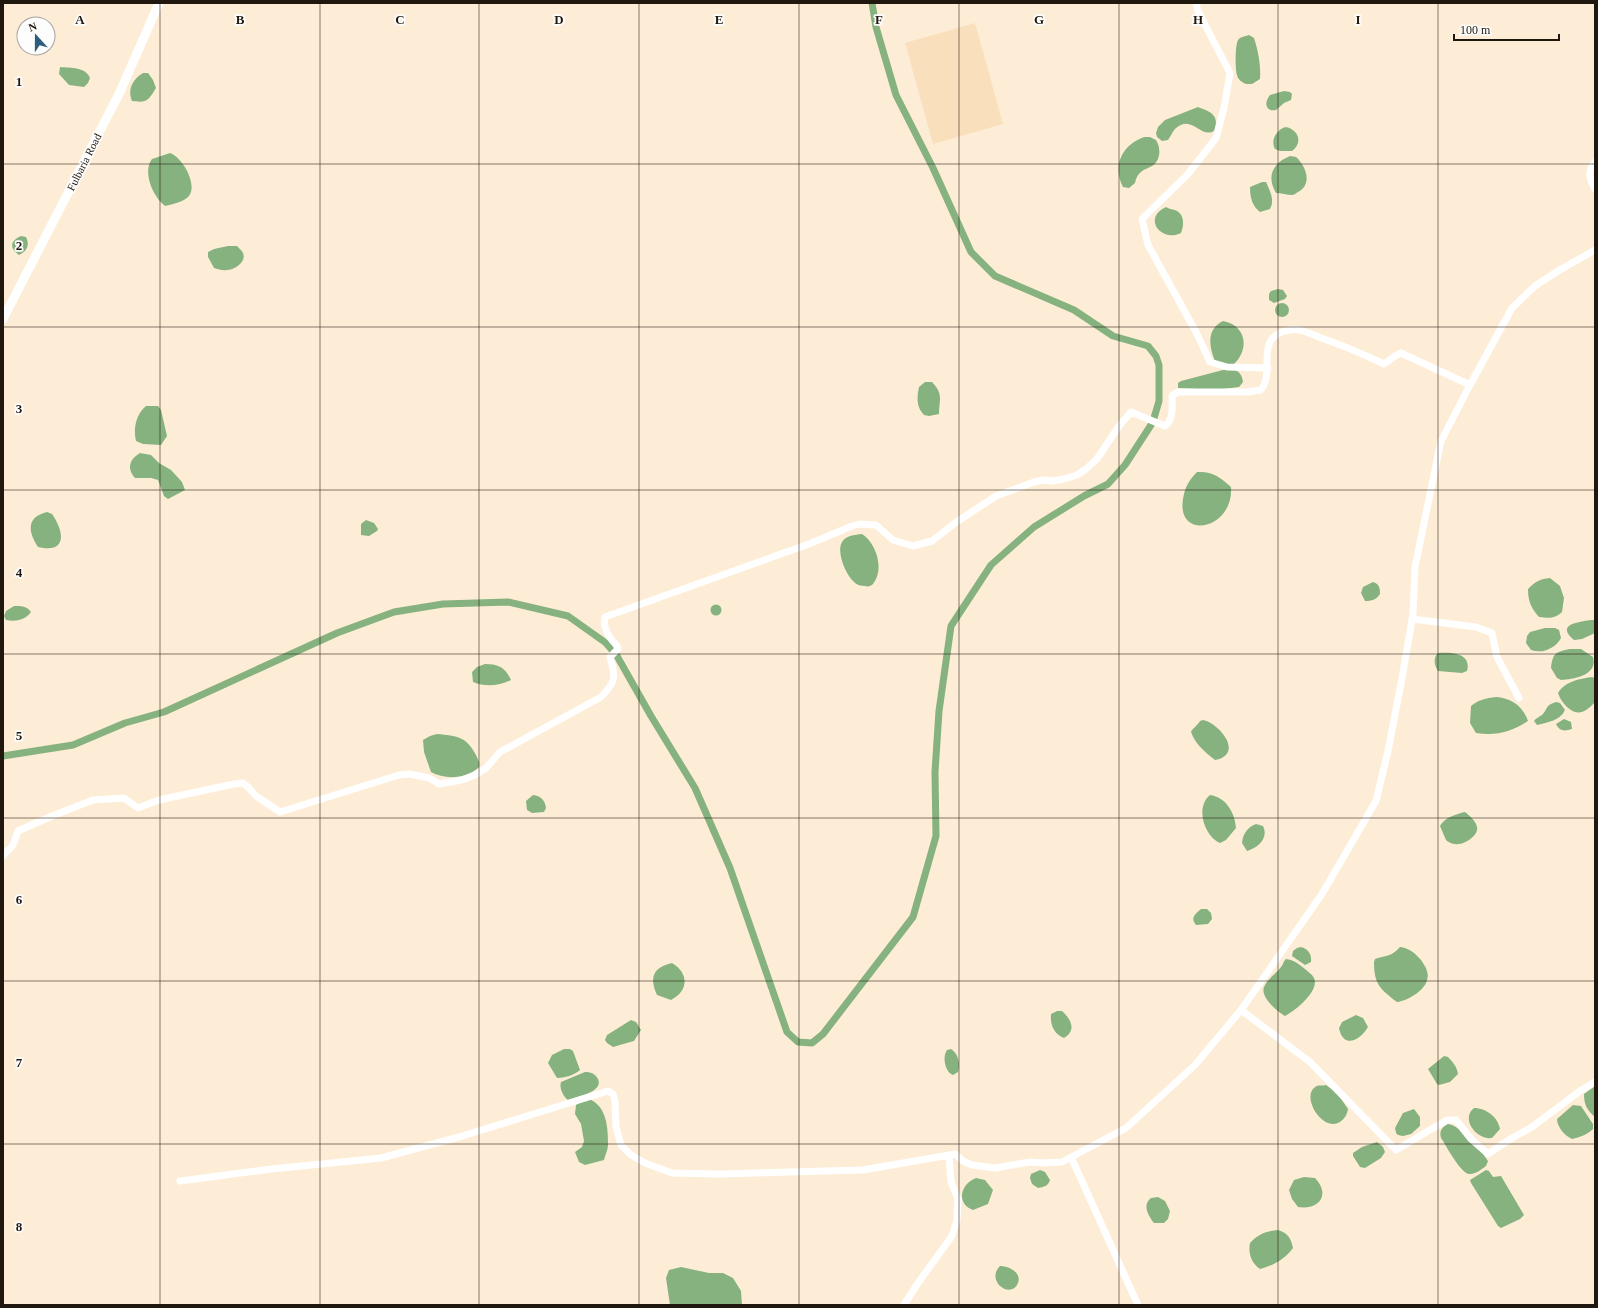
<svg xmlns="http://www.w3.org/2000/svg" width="1598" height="1308" font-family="'Times New Roman',serif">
	<rect width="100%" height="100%" fill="#feedd6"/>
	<!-- built -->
	<path fill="#f9dfbc" d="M975,23L1003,124L933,144L905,43Z"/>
	<!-- water -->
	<path fill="#86b27f" d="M1249,35L1254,38C1258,50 1261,65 1260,79L1252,84H1246C1242,82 1238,80 1237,75C1235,69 1235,46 1238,40C1240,37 1246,36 1249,35Z
		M60,67C71,68 86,67 90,78L88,83L84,87L69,85L59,74Z
		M143,73H148L153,80L156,88C148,101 147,103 132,101C127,89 133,79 143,73Z
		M1284,91L1290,92L1292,94L1291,100L1284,103L1276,110C1265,112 1264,102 1270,95Z
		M1198,107C1211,112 1220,115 1214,131C1200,139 1192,113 1175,129C1172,132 1171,136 1168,140L1162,141L1157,137L1156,133L1158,127L1165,120Z
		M1286,127C1299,130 1303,143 1292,151H1280L1275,149C1270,140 1277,129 1286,127Z
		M1144,137H1150L1156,140C1161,148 1161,160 1152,166C1149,168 1144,169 1141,172C1137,175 1136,179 1135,183L1129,188L1123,187C1112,166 1122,145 1144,137Z
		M170,153C182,157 198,184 189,196C184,202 173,204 165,206C153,197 142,172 152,159Z
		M1290,156L1296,157C1306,166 1313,184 1298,192C1296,193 1294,195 1292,195C1287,195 1281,193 1276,193C1266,176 1273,163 1290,156Z
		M1262,182H1266C1270,191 1275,200 1270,209L1260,212C1252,206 1250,197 1250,187Z
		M1166,207C1169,209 1172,209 1175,210C1185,214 1184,225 1181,233C1161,243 1142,218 1166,207Z
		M21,236L26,237C30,245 27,251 19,255C9,248 10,241 21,236Z
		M228,246H237C239,248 242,251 243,253C247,262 234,270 227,270C223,271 218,269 214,268L208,257V252L214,249Z
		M1278,289L1283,290L1287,296L1285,299L1274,303L1269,300V294L1271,291Z
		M1275 310a7 7 0 1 1 14 0a7 7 0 1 1-14 0Z
		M1223,321C1246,325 1250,349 1234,364H1223L1215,361C1209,347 1206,329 1223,321Z
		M1233,369C1240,372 1242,375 1243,382L1239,387L1215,390L1178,388V383L1181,381L1223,370Z
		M925,382H932C944,395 939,399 939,414L929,416L924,415C916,407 917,397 919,387Z
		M146,406H158L161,410L167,436L161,445L143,444L136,441C133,429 136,414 146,406Z
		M140,453L151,455L159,463L171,470L182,482L185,490L168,499L164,496L158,480L151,478H135C126,468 130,459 140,453Z
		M1197,472C1212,471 1220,477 1231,487C1234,530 1176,541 1183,499C1185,487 1189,480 1197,472Z
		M47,512L52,514C64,531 68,554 38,547C28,532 26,517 47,512Z
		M366,520L374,523L378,529L377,531L369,536L361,535V524Z
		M862,534C876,543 885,569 873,584C871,586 868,587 865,586C861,586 857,585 854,582C846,575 836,552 842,542C846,535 855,535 862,534Z
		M1550,578L1560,586L1564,598L1562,612C1555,619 1549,618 1539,617C1531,608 1528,601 1528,589C1536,581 1540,579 1550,578Z
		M1373,582C1379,584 1380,587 1380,594C1376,600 1372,601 1365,601L1361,593L1363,587Z
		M710.5 610a5.5 5.5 0 1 1 11 0a5.5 5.5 0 1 1-11 0Z
		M14,606C21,606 27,606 31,612C25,620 16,622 6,620L4,616L6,611Z
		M1591,620H1595V633L1582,639L1574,640C1555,624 1579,622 1591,620Z
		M1545,628H1555L1559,630L1561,638C1555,649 1542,654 1531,650L1526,643L1527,636L1530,632Z
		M1570,649H1581L1593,657C1598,675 1575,679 1561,680L1557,678L1551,668C1553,653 1555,652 1570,649Z
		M1438,653C1451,652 1472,653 1467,671L1462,673L1438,671C1434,665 1433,658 1438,653Z
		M485,664C498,664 505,667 511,680C499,686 485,687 473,682L472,672L477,667Z
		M1593,677L1595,680V702C1586,712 1578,717 1567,707C1563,703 1560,699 1558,693C1564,682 1581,678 1593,677Z
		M1496,697C1511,698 1523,706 1528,721C1512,732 1496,736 1476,733L1470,723L1471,706C1478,700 1486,698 1496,697Z
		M1556,702L1560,703L1565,710C1560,721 1548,722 1537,725L1534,721C1536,718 1539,717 1542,715C1549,708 1544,706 1556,702Z
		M1564,719L1571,722L1572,729C1565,731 1560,732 1556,724Z
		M1203,720C1219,723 1245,754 1215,760C1205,752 1195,744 1191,732C1193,728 1197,726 1200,721Z
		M437,734C457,736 466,736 476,755C478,760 480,762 479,767C467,779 445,780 431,772L424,752L423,740L430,736Z
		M533,795C541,796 545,800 546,808L544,812L532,813L527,810L526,801Z
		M1210,795C1226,797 1235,813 1236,828L1226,840L1220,843C1204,836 1195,807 1210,795Z
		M1465,812C1470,816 1476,821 1477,827C1479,836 1463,846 1455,844C1452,844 1448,842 1446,840L1440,826C1444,818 1456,814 1465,812Z
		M1256,824L1263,826C1269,838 1258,848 1247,851L1242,843C1243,833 1248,827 1256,824Z
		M1201,909H1207L1211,913L1212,919L1208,924L1196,925C1190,918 1195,914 1201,909Z
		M1301,947C1308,949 1312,954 1311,962L1305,965L1292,956L1293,951L1297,948Z
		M1400,947C1409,948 1415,953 1421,960C1423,963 1426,967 1427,971C1432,987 1410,1000 1397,1002C1380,989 1374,984 1374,962L1375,959C1387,955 1391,957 1400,947Z
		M1286,959C1294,960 1299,964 1305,969C1308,972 1312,974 1314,978C1320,991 1295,1011 1285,1016C1277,1011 1260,997 1264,987C1267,979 1276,974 1281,967C1283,965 1283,962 1286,959Z
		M672,963C689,973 689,991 671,1000L657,995C649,978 653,967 672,963Z
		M1057,1011H1062C1071,1019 1077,1030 1064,1038C1054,1034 1050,1025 1051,1014Z
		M1356,1015L1363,1018L1368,1027C1360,1041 1343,1049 1339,1028L1342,1022Z
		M631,1020L636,1022L641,1030L634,1041L613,1047L607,1043L605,1040L607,1035Z
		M564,1049H570L573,1051L580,1070C575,1075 564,1078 557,1078L548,1063L552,1055Z
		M951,1049C959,1054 960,1064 958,1072L953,1075C945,1072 942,1057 947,1050Z
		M1444,1056L1448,1057C1453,1062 1457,1067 1458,1074L1450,1082L1439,1085L1437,1084L1428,1069Z
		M585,1072C590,1072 595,1073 598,1079C604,1092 576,1097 568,1100C563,1096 559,1088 561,1082Z
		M1326,1085L1337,1093L1348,1109C1347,1115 1345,1118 1340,1122C1322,1133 1299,1094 1317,1086C1319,1085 1323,1086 1326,1085Z
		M1595,1086V1117C1587,1110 1584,1105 1584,1094Z
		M589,1099C607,1106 608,1128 608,1145C608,1150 605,1155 604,1160L585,1165L579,1162L575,1152L582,1147L584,1141L581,1124L575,1114L576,1105L582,1101Z
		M1573,1105L1581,1106L1593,1124V1129C1587,1135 1580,1137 1572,1139C1565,1136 1557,1127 1557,1119Z
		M1474,1108C1486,1108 1498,1117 1500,1129L1492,1138C1477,1140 1460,1119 1474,1108Z
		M1414,1109L1420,1117V1126L1411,1134L1403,1136L1398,1135L1396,1133L1395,1128L1403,1113Z
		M1448,1124C1460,1125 1481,1150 1488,1161L1486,1166C1482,1169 1476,1174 1470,1174C1461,1175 1446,1145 1441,1138C1439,1131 1442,1127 1448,1124Z
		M1377,1142L1383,1147L1385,1152L1381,1158L1365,1168L1360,1167L1353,1156V1153L1362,1147Z
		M1040,1170L1045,1172L1050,1180C1048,1186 1044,1187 1038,1188L1032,1184L1030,1178L1031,1174Z
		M1486,1170L1489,1171L1493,1177L1501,1176L1524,1215L1520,1219L1501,1228L1498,1226L1471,1183L1470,1180Z
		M1304,1177L1315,1178C1331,1195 1319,1210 1298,1207L1292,1199L1289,1190L1294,1180Z
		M976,1178L985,1180L993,1190L988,1204L973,1210C956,1204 960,1184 976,1178Z
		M1158,1197L1165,1201L1170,1211L1168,1219L1164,1223H1154C1148,1215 1142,1205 1151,1198Z
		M1278,1230C1288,1233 1291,1238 1293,1248C1284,1260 1274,1265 1260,1269C1251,1263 1248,1253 1250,1243C1258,1234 1267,1231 1278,1230Z
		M1000,1266C1008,1266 1022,1272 1018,1283C1011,1300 985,1281 1000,1266Z
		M681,1267L709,1273H723L733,1278L741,1291L742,1305H670L666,1278L669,1270Z"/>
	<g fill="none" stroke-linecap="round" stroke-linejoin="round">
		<!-- canal -->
		<path stroke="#86b27f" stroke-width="7" d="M872,3L876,27L896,95L933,168L971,252L995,276L1074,310L1113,336L1148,346L1156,356L1159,365V401L1154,418
			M3,756L73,745L125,723L164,712L337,633L394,612L443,604L508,602L568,616L606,643L617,656L651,716L695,788L730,868L787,1032L798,1042L812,1043L823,1034L913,917L936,836L935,772L939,711L951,626L991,565L1034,527L1084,496L1108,484L1125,465L1151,425"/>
		<!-- minor -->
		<path stroke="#fff" stroke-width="7" d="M1196,3L1198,11L1230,73L1224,108L1216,138L1188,174L1142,219L1148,245L1196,332L1210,362L1227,367L1268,368
			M1595,162C1587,172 1589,178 1595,189
			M1412,619L1476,627L1492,633L1497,657L1519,698
			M3,856L13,845L18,831L52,816L93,800L124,798L138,808L159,800L234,784L243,783L248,787L256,796L280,812L399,775L410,774L429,778L439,784L462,780L475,775L486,768L500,752L601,697C616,682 616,677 610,657L618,649C617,644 614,643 611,639C606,633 603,624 605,617L809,544L852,526L859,524L876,525L893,540L913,546L932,541L955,523L996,496L1034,482L1043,480L1052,481L1064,479L1077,475L1086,469L1097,459L1119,426L1131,412L1165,426C1174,420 1172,406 1172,396L1178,392H1247L1261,390C1272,375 1263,356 1270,342C1275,332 1290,328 1300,330C1307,332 1314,335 1321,338C1342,345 1363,354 1384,364C1391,360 1391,357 1401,353L1470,385L1512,308L1535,286L1558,271L1595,250
			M1241,1010L1322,894L1376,801L1388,751L1402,678L1413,614L1415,567L1441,441L1470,385
			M1071,1157L1138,1305
			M180,1181L272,1169L381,1158L459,1137L608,1091L613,1094L615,1101L616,1127L621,1145L631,1155L645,1163L672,1173L720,1174L863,1170L955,1154L963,1161L972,1165L995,1168L1030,1162L1042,1163L1062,1162L1126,1128L1195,1065L1241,1010L1310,1062L1396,1150L1447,1120H1456L1471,1139L1488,1154L1512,1138L1532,1127L1580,1091L1595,1082
			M904,1305L918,1283L952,1236L957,1220L958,1199L951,1182L949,1155"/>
		<!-- major -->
		<path stroke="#fff" stroke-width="9" d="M3,319L120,92L159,3"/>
	</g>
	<!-- grid -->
	<path fill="none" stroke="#20180e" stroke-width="1" stroke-opacity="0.55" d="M160,3V1305M320,3V1305M479,3V1305M639,3V1305M799,3V1305M959,3V1305M1119,3V1305M1278,3V1305M1438,3V1305M3,164H1595M3,327H1595M3,490H1595M3,654H1595M3,818H1595M3,981H1595M3,1144H1595"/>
	<g text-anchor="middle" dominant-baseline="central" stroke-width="3.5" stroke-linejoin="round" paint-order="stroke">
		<!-- street labels -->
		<g font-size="11" fill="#20180e" stroke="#fdfdfd">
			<text transform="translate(84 162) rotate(-63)">Fulbaria Road</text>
		</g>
	</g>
	<g font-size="13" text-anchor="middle" font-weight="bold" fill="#20180e" stroke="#fdfdfd" stroke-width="3.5" stroke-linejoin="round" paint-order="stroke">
		<text x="80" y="24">A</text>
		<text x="240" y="24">B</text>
		<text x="400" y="24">C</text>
		<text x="559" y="24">D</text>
		<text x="719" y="24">E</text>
		<text x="879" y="24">F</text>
		<text x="1039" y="24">G</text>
		<text x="1198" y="24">H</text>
		<text x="1358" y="24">I</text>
		<text x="19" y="86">1</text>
		<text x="19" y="250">2</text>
		<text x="19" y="413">3</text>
		<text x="19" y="577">4</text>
		<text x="19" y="740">5</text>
		<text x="19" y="904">6</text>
		<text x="19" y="1067">7</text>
		<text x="19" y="1231">8</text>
	</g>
	<!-- border -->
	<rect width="1598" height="1308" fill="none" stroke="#20180e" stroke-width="8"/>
	<!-- north arrow -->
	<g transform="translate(36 36) rotate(339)"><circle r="19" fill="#fdfdfd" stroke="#a5a19d"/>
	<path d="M0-3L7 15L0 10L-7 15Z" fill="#2d5d7b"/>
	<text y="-6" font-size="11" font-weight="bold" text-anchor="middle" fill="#20180e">N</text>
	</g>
	<!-- scale -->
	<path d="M1454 34v6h105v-6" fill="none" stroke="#20180e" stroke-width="2"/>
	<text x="1460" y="34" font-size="12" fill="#20180e" stroke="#fdfdfd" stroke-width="3" paint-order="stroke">100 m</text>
</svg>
